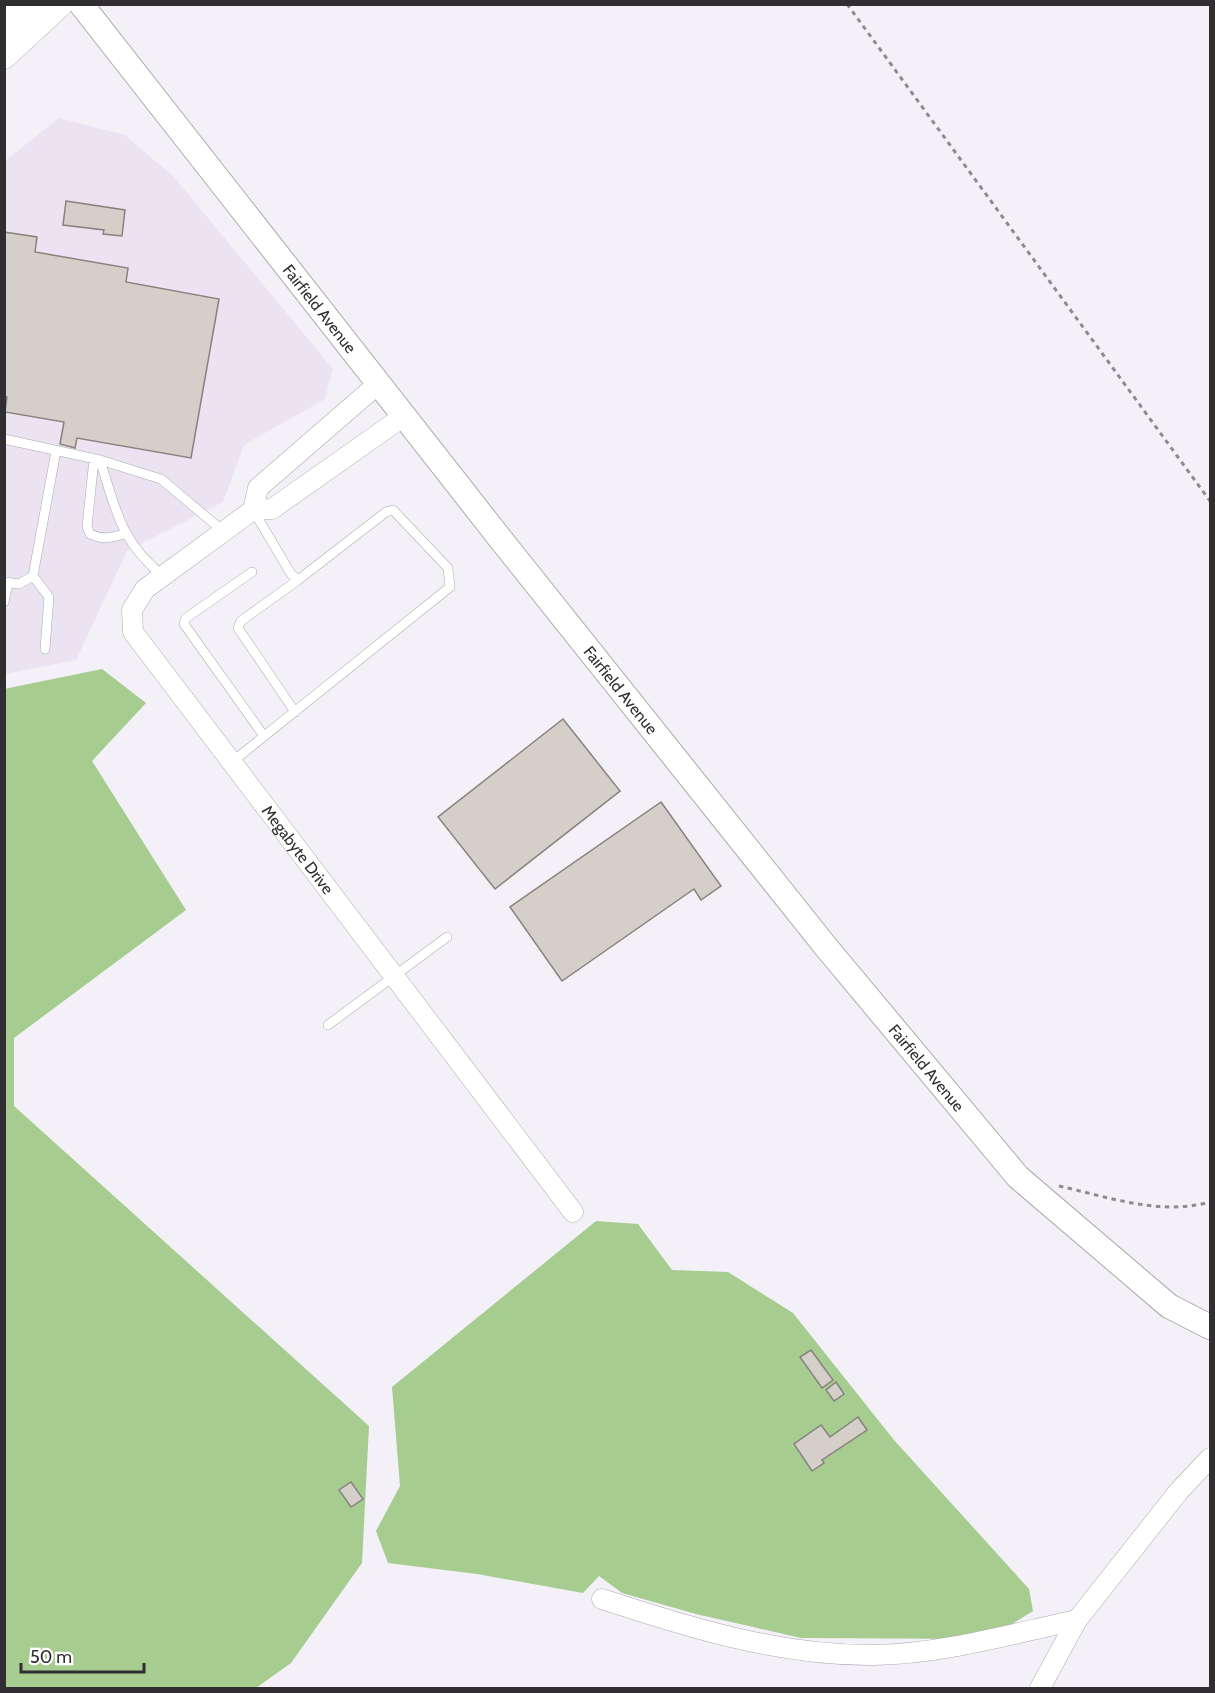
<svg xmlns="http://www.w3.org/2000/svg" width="1215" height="1693" font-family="Cabin,sans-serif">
	<rect width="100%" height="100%" fill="#f4f0f7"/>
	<!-- built -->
	<path fill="#ebe3f1" d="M59,118L125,135L174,177L333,369L325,399L244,445L223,502L127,551L76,660L5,674V161Z"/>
	<!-- green -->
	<path fill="#a6cc90" d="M102,669L146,703L92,761L186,910L14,1038V1106L369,1426L362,1563L291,1663L256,1688H5L4,689Z
		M596,1221L638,1224L672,1270L728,1272L793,1313L894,1440L1029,1589L1033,1611L988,1639L801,1638L696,1614L622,1593L599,1576L583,1593L477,1574L388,1563L376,1531L400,1486L392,1387Z"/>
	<!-- building -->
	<path fill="#d5cfca" stroke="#88827e" stroke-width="1.5" d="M66,201L125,210L122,236L103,234L104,230L63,225Z
		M4,232L37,237L35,252L128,268L126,282L219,299L191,458L77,438L75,448L60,444L64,422L5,412L7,397H4Z
		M563,719L620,791L495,889L438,817Z
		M661,802L721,886L701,900L694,889L562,981L510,907Z
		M811,1350L833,1380L822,1388L800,1357Z
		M836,1382L844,1394L834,1401L826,1390Z
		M858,1417L867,1430L822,1460L824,1463L812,1471L794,1444L821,1425L830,1437Z
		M351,1482L363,1499L351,1507L339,1490Z"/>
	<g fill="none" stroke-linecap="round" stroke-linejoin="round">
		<defs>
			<path id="service" d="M4,439L100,460L161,479L223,531
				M94,459L87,527L90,534C103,540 111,538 124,534
				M100,460C116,510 120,541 163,576
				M252,572L186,618L184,624L264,736
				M33,576L49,597L45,649
				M4,582L19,584L33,576L56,451
				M4,602L8,583
				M295,712L238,628L241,621L298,580
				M232,762L450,587L448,568L393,510L386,512L298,580L291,574L253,510
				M328,1025L447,937"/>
			<g id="minor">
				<path id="s1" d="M404,416L272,509L253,510L145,589L132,610L133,632L573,1212"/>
				<path d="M253,510L258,488L378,384"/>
				<path d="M602,1599C690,1628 781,1656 874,1655C942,1654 1011,1634 1077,1620"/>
				<path d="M1040,1688L1077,1620L1179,1491L1210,1458"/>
			</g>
			<g id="tertiary">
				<path id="s2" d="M81,4L502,541L826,947L1018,1177L1169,1306L1210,1327"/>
			</g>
			<path id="secondary" d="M4,26L29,4
				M4,55L59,4"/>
		</defs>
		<!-- service casing -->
		<use href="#service" stroke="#ada9b0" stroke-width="10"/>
		<!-- minor casing -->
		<use href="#minor" stroke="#ada9b0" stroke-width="21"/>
		<!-- tertiary casing -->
		<use href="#tertiary" stroke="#ada9b0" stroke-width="26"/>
		<!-- secondary casing -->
		<use href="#secondary" stroke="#ada9b0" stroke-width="28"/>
		<!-- path -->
		<path stroke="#8e8b90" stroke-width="3" stroke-dasharray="4.5 4.5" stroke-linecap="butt" d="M847,4L1210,501
			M1059,1186C1108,1197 1161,1216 1210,1202"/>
		<!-- service -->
		<use href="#service" stroke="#fff" stroke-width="9"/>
		<!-- minor -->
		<use href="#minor" stroke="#fff" stroke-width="20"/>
		<!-- tertiary -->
		<use href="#tertiary" stroke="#fff" stroke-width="24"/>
		<!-- secondary -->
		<use href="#secondary" stroke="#fff" stroke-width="27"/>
	</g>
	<g text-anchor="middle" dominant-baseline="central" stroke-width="5" stroke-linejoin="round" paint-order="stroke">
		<!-- street labels -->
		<g font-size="16" fill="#302e31" stroke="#fff">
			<text stroke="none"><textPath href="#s2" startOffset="387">Fairfield Avenue</textPath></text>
			<text stroke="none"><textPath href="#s2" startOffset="873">Fairfield Avenue</textPath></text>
			<text stroke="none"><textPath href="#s1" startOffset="634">Megabyte Drive</textPath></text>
			<text stroke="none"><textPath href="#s2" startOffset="1359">Fairfield Avenue</textPath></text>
		</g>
	</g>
	<!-- border -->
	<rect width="1215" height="1693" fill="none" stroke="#302e31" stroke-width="12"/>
	<!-- scale -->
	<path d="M21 1663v9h123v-9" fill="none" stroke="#302e31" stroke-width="3"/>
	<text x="30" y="1663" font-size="18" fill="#302e31" stroke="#ffffff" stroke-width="4.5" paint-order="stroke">50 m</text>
</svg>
